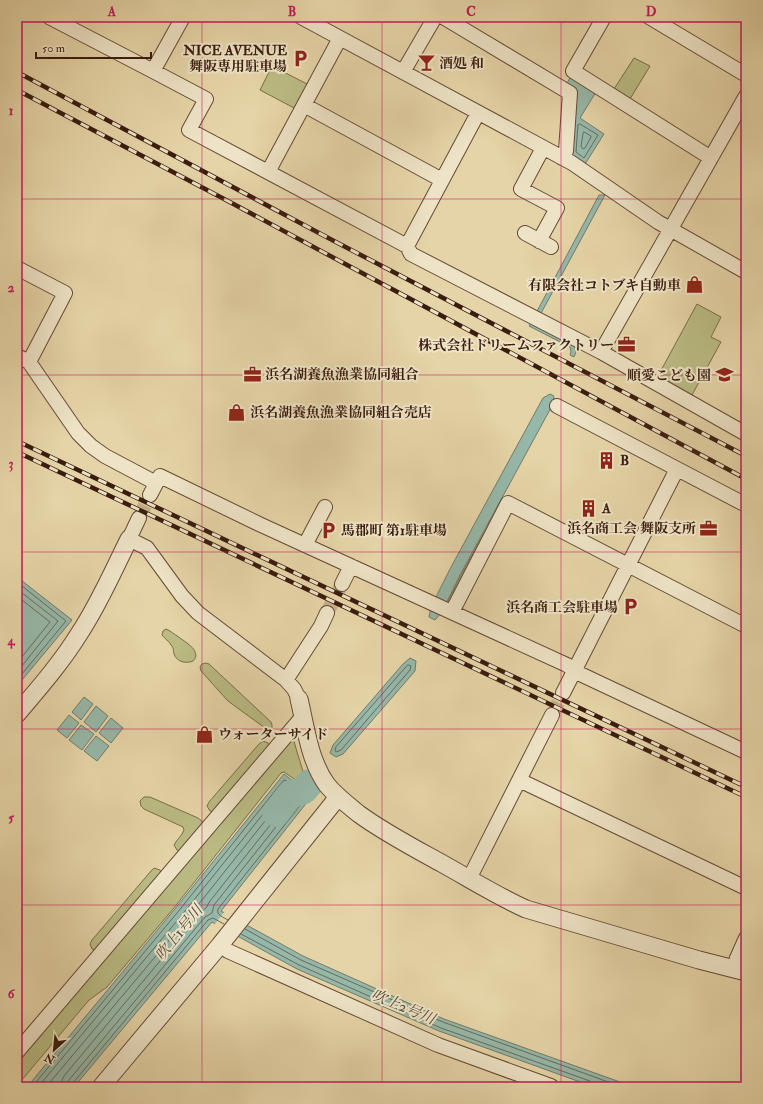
<svg xmlns="http://www.w3.org/2000/svg" width="763" height="1104" font-family="'IM FELL Double Pica','Noto Serif JP',serif">
	<rect width="100%" height="100%" fill="#e5d4a7"/>
	<filter id="stains"><feTurbulence type="fractalNoise" baseFrequency=".005" numOctaves="4"/><feColorMatrix values="0 0 0 0 .2 0 0 0 0 .09 0 0 0 0 .02 0 0 0 .5 -.17"/></filter>
	<radialGradient id="worn" r=".72"><stop offset=".6" stop-color="#630" stop-opacity="0"/><stop offset="1" stop-color="#630" stop-opacity=".3"/></radialGradient>
	<!-- green -->
	<path fill="#babb83" stroke="#7a6c49" d="M634,58L650,66L630,99L614,89Z
		M272,66L309,85L296,109L260,90Z
		M697,304L721,317L711,337L721,342L692,395L658,376Z
		M499,506L450,605L447,603L461,575Z
		M166,629L170,631C175,635 194,646 195,652C197,656 195,659 193,661C186,664 177,662 174,654C173,650 174,648 171,645C169,641 165,639 162,635L163,631Z
		M206,663L209,664L271,722L272,725V728L268,730L265,728L228,701L201,671L200,667L202,664Z
		M292,738L294,741L297,752L303,771L304,775L303,782L300,783L284,772L281,773L173,909L107,987L89,1000L21,1081L17,1084V1058Z
		M263,741L268,743L270,747L214,812L210,811L207,806L209,802L259,744Z
		M144,797H150L198,818L202,821L204,826L181,852L177,850L174,845C177,839 182,836 184,830L183,827L144,809L141,806L140,801Z
		M154,868L160,870L162,874L97,950L92,949L90,944L92,940L151,871Z"/>
	<!-- water -->
	<path fill="#96b8a9" stroke="#717a6b" d="M571,76L596,92L580,118L604,134L585,164L571,155L577,93L566,85Z
		M599,195H605L539,317L535,315Z
		M532,321L574,344L576,352L574,357L570,355L571,352L570,347L529,326Z
		M550,394L554,396L553,404L460,575L442,612L435,620L429,617L431,607L450,569L543,398Z
		M17,577L72,620L17,686Z
		M410,658L416,661L415,671L343,754L336,757L330,753L333,745L403,664Z
		M84,697L93,704L81,720L72,712Z
		M96,706L108,716L96,732L84,722Z
		M69,715L79,723L67,738L57,730Z
		M111,718L123,728L111,743L99,733Z
		M81,725L94,734L82,750L69,740Z
		M96,736L109,746L97,761L84,751Z
		M284,774L312,796L221,911L303,956L444,1019L634,1087H594L439,1031L297,969L212,922L74,1087H27L174,910Z"/>
	<!-- pier -->
	<path fill="#e5d4a7" d="M225,911L248,924L236,938L214,925Z"/>
	<g fill="none" stroke-linecap="round" stroke-linejoin="round">
		<!-- shore -->
		<path stroke="#686a5c" stroke-width="1" d="M580,124L598,135L584,158L576,152L578,125Z
			M584,132L591,136V137L585,148L583,149L581,146L583,134Z
			M17,582L66,621L17,680
			M17,589L58,621L17,672
			M17,596L50,622L17,663
			M408,665L411,666L410,670L341,750L336,752L335,750L336,747Z
			M245,929L301,960L443,1022L622,1087
			M241,934L299,965L441,1028L590,1081L593,1084V1087
			M32,1087L177,913L283,781L285,780L305,796L306,798L218,909C216,915 223,917 228,920
			M38,1087L181,916L284,788H287L298,797V799L214,905L212,913L205,917L69,1080L67,1083V1087
			M46,1087L186,920L285,796H288L290,798V800L210,901L206,908L200,913L64,1076L62,1080L61,1087
			M72,1087L73,1083L208,920L213,918L224,924"/>
		<!-- river -->
		<path stroke="#96b8a9" stroke-width="28" d="M276,813L290,795L304,790L310,783"/>
		<!-- minor-tunnel -->
		<path stroke="#c3af89" stroke-width="14" stroke-dasharray="14 7" stroke-linecap="butt" d="M139,518L150,495
			M327,613L342,584
			M552,715L563,693"/>
		<defs>
			<path id="minor" d="M49,17L153,71L183,17
				M301,17L572,163L658,222L746,272
				M443,17L570,93L566,151L562,158
				M604,17L573,71L711,158
				M649,17L746,75
				M153,71L206,99L189,130L407,246L411,254L601,352L746,434
				M403,72L435,17
				M304,105L442,180
				M268,172L340,38
				M525,233L551,247
				M539,241L557,208L521,189L543,148
				M407,246L478,113
				M17,268L65,293L29,362
				M601,352L746,96
				M17,356L29,362L78,433L91,446L105,456L156,483
				M557,406L746,505
				M150,495L160,476L259,524L567,665L578,673L746,752
				M139,518L129,539L147,548L182,596L198,613L286,680L294,689L299,699
				M305,545L325,507
				M342,584L351,566
				M452,612L508,503L746,626
				M286,680L321,626L327,613
				M563,693L677,469
				M519,780L746,888
				M469,879L552,715
				M220,945L228,951L438,1045L551,1086
				M734,969L737,958L746,938
				M17,1052L303,716"/>
			<path id="tertiary" d="M299,699C306,728 309,760 327,785C336,796 348,805 359,814C385,833 414,848 443,864C470,879 497,896 526,909L699,960L746,972
				M17,714C39,688 61,663 79,634C99,604 113,571 129,539
				M101,1087L220,945L338,797"/>
		</defs>
		<!-- minor casing -->
		<use href="#minor" stroke="#654a35" stroke-width="16"/>
		<!-- tertiary casing -->
		<use href="#tertiary" stroke="#654a35" stroke-width="19"/>
		<!-- minor -->
		<use href="#minor" stroke="#eee3c6" stroke-width="14"/>
		<!-- tertiary -->
		<use href="#tertiary" stroke="#eee3c6" stroke-width="17"/>
		<defs>
			<path id="rail" d="M17,72L334,241L746,456
				M17,90L226,200L746,479
				M17,441L746,787
				M17,452L746,797"/>
		</defs>
		<!-- rail casing -->
		<use href="#rail" stroke="#3a1c0f" stroke-width="4.5"/>
		<!-- rail -->
		<use href="#rail" stroke="#eee3c6" stroke-width="3" stroke-dasharray="9" stroke-linecap="butt"/>
	</g>
	<!-- grid -->
	<path fill="none" stroke="#c2185b" stroke-width="1" stroke-opacity="0.55" d="M202,17V1087M382,17V1087M561,17V1087M17,199H746M17,375H746M17,552H746M17,729H746M17,905H746"/>
	<!-- icons -->
	<defs>
		<symbol id="parking-bare" viewBox="-9 -9 18 18"><path d="M-3.5-5.5H1a3.5 3.5 0 0 1 0 7H-1V5.5H-3.5ZM-1-3.4V-.6H.8a1.4 1.4 0 0 0 0-2.8Z" fill="#8f2418" stroke="#eee3c6" stroke-width="2.5" paint-order="stroke"/></symbol>
		<symbol id="bar-bare" viewBox="-9 -9 18 18"><path d="M-6-5H6L.8 .8V4.5H3.5V6h-7V4.5H-.8V.8Z" fill="#8f2418" stroke="#eee3c6" stroke-width="2.5" paint-order="stroke"/></symbol>
		<symbol id="shop-bare" viewBox="-9 -9 18 18"><path d="M-5-2.5h2.3a2.7 3.5 0 0 1 5.4 0H5L5.5 6h-11ZM-1.5-2.5h3a1.5 2.3 0 0 0-3 0Z" fill="#8f2418" stroke="#eee3c6" stroke-width="2.5" paint-order="stroke"/></symbol>
		<symbol id="office-bare" viewBox="-9 -9 18 18"><path d="M-6-3h4V-5.5h4V-3h4V5H-6ZM-1-4.5V-3h2v-1.5ZM-6 0V1H6V0Z" fill="#8f2418" stroke="#eee3c6" stroke-width="2.5" paint-order="stroke"/></symbol>
		<symbol id="school-bare" viewBox="-9 -9 18 18"><path d="M0-5L7-2L0 1L-7-2ZM-4 1L0 2.5L4 1V4Q0 6-4 4Z" fill="#8f2418" stroke="#eee3c6" stroke-width="2.5" paint-order="stroke"/></symbol>
		<symbol id="building-bare" viewBox="-9 -9 18 18"><path d="M-4-6H4V6H1V3H-1V6H-4ZM-2.5-4.3h1.7v1.8h-1.7ZM.8-4.3h1.7v1.8H.8ZM-2.5-1h1.7V.8h-1.7ZM.8-1h1.7V.8H.8Z" fill="#8f2418" stroke="#eee3c6" stroke-width="2.5" paint-order="stroke"/></symbol>
	</defs>
	<g fill-rule="evenodd">
		<use href="#parking-bare" x="288" y="46" width="25" height="25"/>
		<use href="#bar-bare" x="414" y="50" width="25" height="25"/>
		<use href="#shop-bare" x="682" y="272" width="25" height="25"/>
		<use href="#office-bare" x="614" y="332" width="25" height="25"/>
		<use href="#office-bare" x="240" y="362" width="25" height="25"/>
		<use href="#school-bare" x="712" y="362" width="25" height="25"/>
		<use href="#shop-bare" x="224" y="400" width="25" height="25"/>
		<use href="#building-bare" x="594" y="448" width="25" height="25"/>
		<use href="#building-bare" x="576" y="496" width="25" height="25"/>
		<use href="#office-bare" x="696" y="516" width="25" height="25"/>
		<use href="#parking-bare" x="316" y="518" width="25" height="25"/>
		<use href="#parking-bare" x="618" y="594" width="25" height="25"/>
		<use href="#shop-bare" x="192" y="722" width="25" height="25"/>
	</g>
	<g text-anchor="middle" dominant-baseline="central" stroke-width="4" stroke-linejoin="round" paint-order="stroke">
		<!-- poi labels -->
		<g font-size="14" font-weight="bold" fill="#3a1c0f" stroke="#eee3c6" text-anchor="start">
			<text x="287" y="50" text-anchor="end">NICE AVENUE<tspan x="287" dy="16">舞阪専用駐車場</tspan></text>
			<text x="439" y="63">酒処 和</text>
			<text x="681" y="285" text-anchor="end">有限会社コトブキ自動車</text>
			<text x="614" y="345" text-anchor="end">株式会社ドリームファクトリー</text>
			<text x="265" y="374">浜名湖養魚漁業協同組合</text>
			<text x="711" y="375" text-anchor="end">順愛こども園</text>
			<text x="250" y="412">浜名湖養魚漁業協同組合売店</text>
			<text x="620" y="460">B</text>
			<text x="602" y="508">A</text>
			<text x="696" y="528" text-anchor="end">浜名商工会 舞阪支所</text>
			<text x="341" y="530">馬郡町 第1駐車場</text>
			<text x="618" y="607" text-anchor="end">浜名商工会駐車場</text>
			<text x="218" y="734">ウォーターサイド</text>
		</g>
		<!-- water labels -->
		<g font-size="15" font-style="italic" fill="#564b3d" stroke="#eee3c6">
			<text transform="translate(179 933) rotate(-51)">吹上1号川</text>
			<text transform="translate(403 1007) rotate(23)">吹上2号川</text>
		</g>
	</g>
	<!-- margin -->
	<rect width="763" height="1104" fill="none" stroke="#e5d4a7" stroke-width="44"/>
	<!-- north arrow -->
	<g transform="translate(54 1050) rotate(207)" stroke="#eee3c6" stroke-width="3" paint-order="stroke">
	<path d="M0-3L7 15L0 10L-7 15Z" fill="#3a1c0f"/>
	<text y="-6" font-size="11" font-weight="bold" text-anchor="middle" fill="#3a1c0f">N</text>
	</g>
	<!-- scale -->
	<path d="M36 52v6h115v-6" fill="none" stroke="#3a1c0f" stroke-width="2"/>
	<text x="42" y="52" font-size="12" fill="#3a1c0f" stroke="#eee3c6" stroke-width="3" paint-order="stroke">50 m</text>
	<rect x="22" y="22" width="719" height="1060" fill="none" stroke="#c2185b" stroke-width="1.5"/>
	<g font-size="13" text-anchor="middle" font-weight="bold" fill="#c2185b">
		<text x="112" y="16">A</text>
		<text x="292" y="16">B</text>
		<text x="471" y="16">C</text>
		<text x="651" y="16">D</text>
		<text x="11" y="115">1</text>
		<text x="11" y="292">2</text>
		<text x="11" y="468">3</text>
		<text x="11" y="645">4</text>
		<text x="11" y="822">5</text>
		<text x="11" y="998">6</text>
	</g>
	<rect width="100%" height="100%" filter="url(#stains)"/>
	<rect width="100%" height="100%" fill="url(#worn)"/>
</svg>
